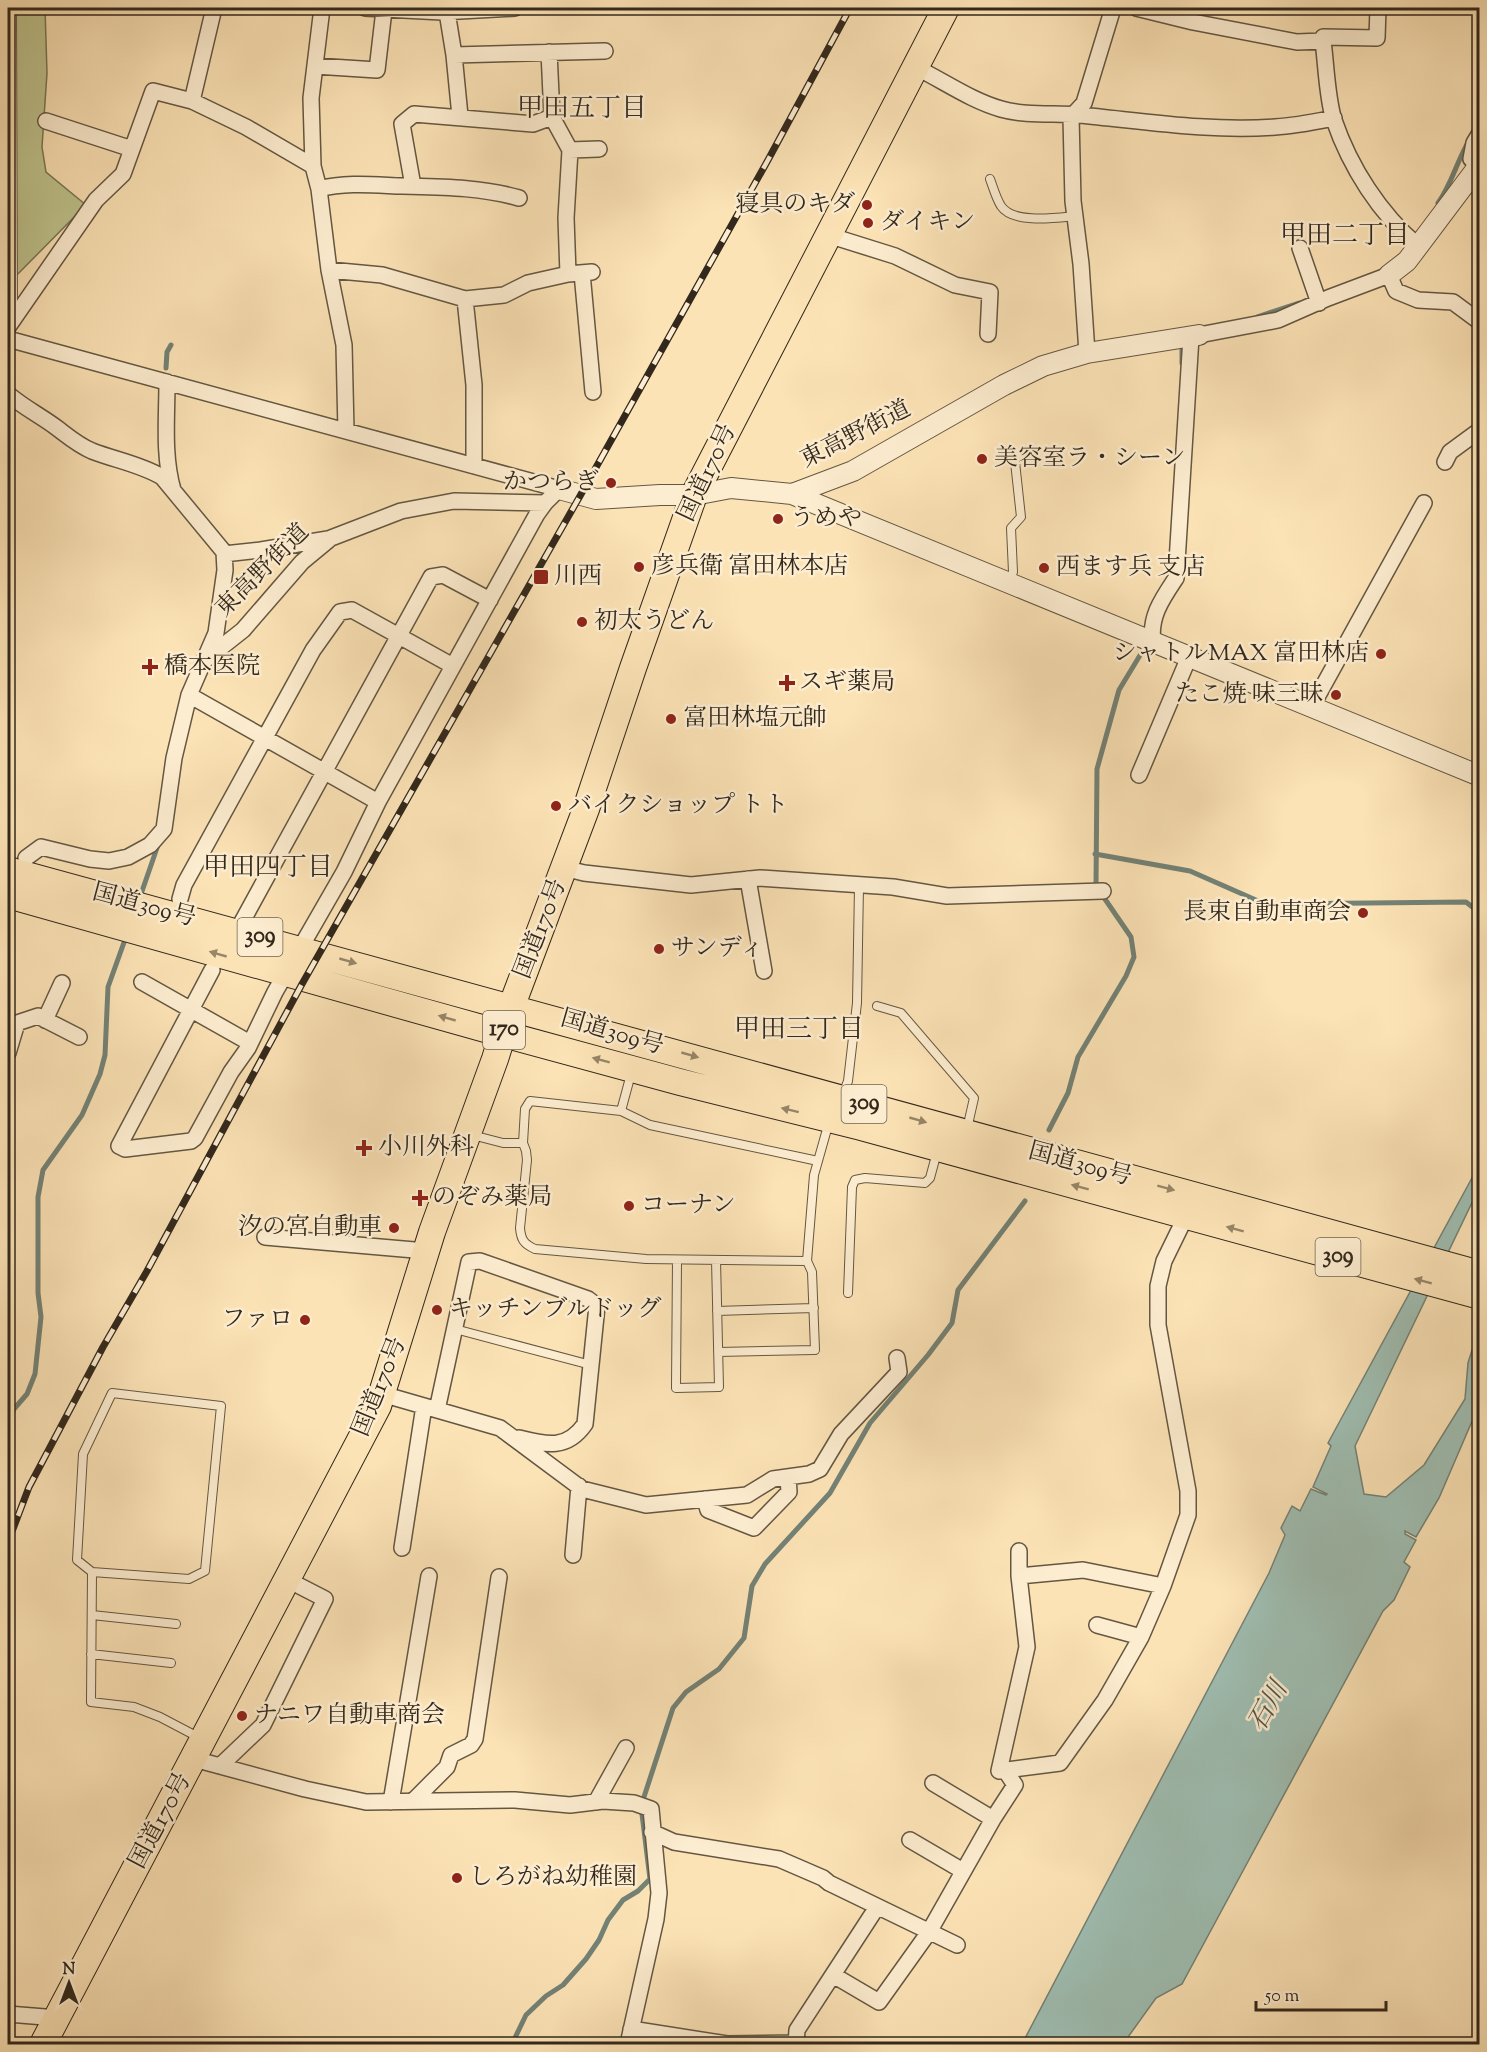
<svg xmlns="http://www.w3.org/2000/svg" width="1487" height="2052" font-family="'Sorts Mill Goudy','Noto Serif JP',serif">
	<rect width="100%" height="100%" fill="#fce3b6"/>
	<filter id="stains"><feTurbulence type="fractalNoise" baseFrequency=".00333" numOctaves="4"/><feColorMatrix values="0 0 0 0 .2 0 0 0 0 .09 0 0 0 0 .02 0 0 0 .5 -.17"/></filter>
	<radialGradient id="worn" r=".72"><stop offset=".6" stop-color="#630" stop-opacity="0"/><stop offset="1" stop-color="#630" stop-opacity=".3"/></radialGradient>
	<!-- green -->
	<path fill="#bfc48e" stroke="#787655" stroke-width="1.5" d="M8,8H45L47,73L42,147L46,172L86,205L8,284Z"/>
	<!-- water -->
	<path fill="#9fbeb2" stroke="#738276" stroke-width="1.5" d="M1479,1165V1188L1355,1446L1364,1494L1386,1497L1424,1465L1465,1399L1468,1363L1479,1328V1405L1439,1498L1416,1537L1405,1531V1534L1416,1540L1404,1562L1410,1567L1394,1600L1383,1611L1182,1984L1156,1998L1123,2044H1022L1269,1573L1285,1535L1281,1528L1292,1506L1300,1511L1311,1489L1326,1495L1327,1494L1313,1487L1331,1446L1328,1443Z"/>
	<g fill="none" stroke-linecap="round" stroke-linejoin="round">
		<!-- stream -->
		<path stroke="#738276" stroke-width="5" d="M1438,203C1452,184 1457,160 1470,139
			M1257,317L1299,303
			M1182,363V349L1186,343
			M166,368L167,352L171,345
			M1095,854L1190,871L1265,904L1466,902L1480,913
			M140,897L158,845
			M1049,1130L1068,1093L1078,1057L1126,976L1134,957L1131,937L1096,886L1097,769L1119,690L1142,652L1144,644
			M8,1422L14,1409L27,1394L35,1374L41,1317L38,1293V1197L43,1170L82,1115L100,1074L105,1055L108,987L127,934
			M512,2044L526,2015L546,1996L563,1985L586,1959L599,1940L608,1920L623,1900L638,1891L650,1879L642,1814L643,1800L673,1708L686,1692L719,1669L744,1638L752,1586L765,1564L830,1493L870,1423L928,1355L952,1323L958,1290L1025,1201"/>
		<defs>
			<path id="service" d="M12,8L13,315
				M990,179C993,187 996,198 1001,206C1013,224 1055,218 1075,216
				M1009,582L1013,572L1011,528L1021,517L1015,462
				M877,1006L901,1013L974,1098L967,1129
				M843,1094L848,1081L857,1003L859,886
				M621,1111L650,1125L818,1161L829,1122
				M472,1135L503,1143H523L525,1109L530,1101L621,1111L631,1074
				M523,1143L526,1151L527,1160L520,1228C521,1240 524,1244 535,1249L646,1259L807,1261L814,1175L818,1161
				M677,1260L676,1388L719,1387L716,1260
				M848,1293L852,1187L855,1180L865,1178L925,1183L930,1178L937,1152
				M717,1311L814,1308
				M455,1329L591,1365
				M718,1352L815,1350L812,1272L807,1261
				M92,1572L189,1579L205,1571L221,1406L112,1393L83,1454L77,1560L92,1572L91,1702L134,1707L160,1717L200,1738
				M92,1615L176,1624
				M91,1654L171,1663"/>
			<path id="minor" d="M322,8L311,98L313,166L319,189L329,270L344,345L346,431
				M365,8L442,12L515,8
				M1136,8L1193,22L1297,42L1323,41V37L1377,38L1378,8
				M447,12L454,55L460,116
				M1323,41C1326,63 1327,99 1334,120C1350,167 1380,214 1418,246
				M549,52L552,117L570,150L566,218L568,274
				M454,55L605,51
				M315,66L377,70L384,10
				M915,67C944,81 970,100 1001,109C1026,116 1053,113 1079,115C1143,121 1210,132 1275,127C1295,126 1314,122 1334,118
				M192,101L214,8
				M46,121L132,149
				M570,150L599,149
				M1479,165L1471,159L1474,143L1480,133
				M413,186L402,124L414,114L533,124L552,117
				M319,189C346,182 374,185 402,186C441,187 481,187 519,198
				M828,235L895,256L955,285L990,292L988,334
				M1300,248L1319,303
				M329,270L382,275L465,299L504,295L528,283L568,274L592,272
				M582,273L593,392
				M465,299L474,385V466
				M8,327L96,200L123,174L153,91L192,101L246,127L313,166
				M1199,335L1278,320L1328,298L1389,275L1396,291L1418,300L1453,302L1480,322
				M8,339L559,489
				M1087,353L1081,264L1073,201L1071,117L1084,103L1113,8
				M167,382C167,417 163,456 173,490
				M8,394C23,407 41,416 57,428C69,437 78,445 92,451C115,460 140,464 162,477L224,552L225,570L216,633L189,695L174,758L164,829L150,845L128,857L109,861L90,859L41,847L26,858
				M1445,462L1450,452L1480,430
				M224,554L261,550L328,539
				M1153,643C1149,617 1162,599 1176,578L1191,337
				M205,660L243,630L302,562L331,538L401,511L454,501L545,503
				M189,695L378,802
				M1311,708L1424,503
				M1139,775L1189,657
				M564,868L584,873L691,885L760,878L893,887L947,896L1103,891
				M748,879L764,971
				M180,899L184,885L313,650L340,612L352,610L453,666
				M237,931L431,577L443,575L490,600
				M212,970L119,1146L125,1149L191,1141L195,1138L231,1072L248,1048L275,992L344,872L378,802L537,514L545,503L559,489
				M142,982L250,1043
				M45,1020L62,983
				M8,1053L17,1023L38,1016L79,1037
				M265,1237L426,1251
				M382,1394L500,1428L582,1489L646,1505L747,1495L773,1479L809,1474L820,1469L841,1434L899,1372L897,1358
				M437,1410L469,1262L480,1261L588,1299L597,1306L585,1424C567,1450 547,1445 519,1438
				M705,1499L708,1510L754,1528L789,1492L788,1477
				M402,1548L424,1406
				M573,1555L579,1486
				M1019,1576V1551
				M1163,1586L1083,1570L1019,1576L1027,1647L999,1771L1060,1763L1105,1700L1141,1637L1163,1586L1188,1515V1491L1158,1325V1286L1164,1261L1186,1216
				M1097,1625L1141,1637
				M194,1759L305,1789L366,1802L515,1800L570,1805L603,1801L634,1803L651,1809L659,1893L656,1919L628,2044
				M220,1766L263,1725L325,1599L288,1580
				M933,1783L993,1819
				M413,1801L447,1767L451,1755L471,1745L475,1739L499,1577
				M391,1802L429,1576
				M596,1802L626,1748
				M652,1832L674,1842L779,1859L823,1878L829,1883L957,1945
				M910,1840L963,1871
				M833,1975L879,2002L929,1932L993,1819L1015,1785L1005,1770
				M8,2014L57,2018
				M631,2029L727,2044L796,2043
				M796,2044L797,2030L877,1907"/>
			<path id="tertiary" d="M1389,275L1407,261L1480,164
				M559,489L596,499L660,495H694L731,488L792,494L853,471L1004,385L1043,366L1087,353L1199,335
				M792,494L1480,776"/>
			<path id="trunk" d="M8,870C499,1000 989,1139 1480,1274
				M8,895L503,1034L680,1082L861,1127L1480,1296
				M43,2044L378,1406L432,1232L495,1059L512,1005L586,809L633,668L694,495L946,8"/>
		</defs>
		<!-- service casing -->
		<use href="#service" stroke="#645742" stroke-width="10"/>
		<!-- minor casing -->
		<use href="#minor" stroke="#645742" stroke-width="18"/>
		<!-- tertiary casing -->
		<use href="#tertiary" stroke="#645742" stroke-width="22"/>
		<!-- trunk casing -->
		<use href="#trunk" stroke="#32281c" stroke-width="28"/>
		<!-- service -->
		<use href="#service" stroke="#fdedd0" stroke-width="8"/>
		<!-- minor -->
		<use href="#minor" stroke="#fdedd0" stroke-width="15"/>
		<!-- tertiary -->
		<use href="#tertiary" stroke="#fdedd0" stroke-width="20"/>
		<!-- trunk -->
		<use href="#trunk" stroke="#fce3b6" stroke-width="26"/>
		<defs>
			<path id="rail" d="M8,1542L29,1487L103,1347L147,1271L302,984L580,496L768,160L850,8"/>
		</defs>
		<!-- rail casing -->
		<use href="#rail" stroke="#32281c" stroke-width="7"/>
		<!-- rail -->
		<use href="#rail" stroke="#fdedd0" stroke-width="4.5" stroke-dasharray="14" stroke-linecap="butt"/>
	</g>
	<!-- one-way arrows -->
	<defs><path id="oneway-solid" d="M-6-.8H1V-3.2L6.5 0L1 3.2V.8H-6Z" transform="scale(1.5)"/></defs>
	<g fill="#978669">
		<use href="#oneway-solid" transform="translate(218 954) rotate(-164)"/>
		<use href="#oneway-solid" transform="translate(348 961) rotate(16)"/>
		<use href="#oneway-solid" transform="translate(447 1018) rotate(-164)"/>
		<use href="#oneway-solid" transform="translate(690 1055) rotate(16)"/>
		<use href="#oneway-solid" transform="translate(601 1060) rotate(-165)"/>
		<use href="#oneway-solid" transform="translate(790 1110) rotate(-166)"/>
		<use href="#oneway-solid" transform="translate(918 1120) rotate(16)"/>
		<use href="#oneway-solid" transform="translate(1080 1187) rotate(-165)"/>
		<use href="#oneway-solid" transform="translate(1166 1188) rotate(15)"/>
		<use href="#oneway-solid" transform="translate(1235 1229) rotate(-165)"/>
		<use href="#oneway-solid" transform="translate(1423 1281) rotate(-165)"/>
	</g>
	<!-- markers -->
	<g fill="#8f2418" stroke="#fdedd0" stroke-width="2">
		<circle cx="867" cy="205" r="6"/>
		<circle cx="868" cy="223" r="6"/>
		<circle cx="982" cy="459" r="6"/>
		<circle cx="611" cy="483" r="6"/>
		<circle cx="778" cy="519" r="6"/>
		<circle cx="639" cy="567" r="6"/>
		<circle cx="1044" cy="568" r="6"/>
		<rect x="533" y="569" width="16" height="16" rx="3"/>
		<circle cx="582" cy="622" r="6"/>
		<circle cx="1381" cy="654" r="6"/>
		<path d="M147 658h6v6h6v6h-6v6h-6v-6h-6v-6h6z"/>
		<path d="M784 674h6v6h6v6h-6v6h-6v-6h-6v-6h6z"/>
		<circle cx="1336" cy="695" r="6"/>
		<circle cx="671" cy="719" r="6"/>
		<circle cx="556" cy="806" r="6"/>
		<circle cx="1363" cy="913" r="6"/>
		<circle cx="659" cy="949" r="6"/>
		<path d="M361 1139h6v6h6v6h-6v6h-6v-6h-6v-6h6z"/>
		<path d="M417 1189h6v6h6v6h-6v6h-6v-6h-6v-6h6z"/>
		<circle cx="629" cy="1206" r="6"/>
		<circle cx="394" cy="1228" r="6"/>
		<circle cx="437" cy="1310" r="6"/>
		<circle cx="305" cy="1320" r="6"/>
		<circle cx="242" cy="1716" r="6"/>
		<circle cx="457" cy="1878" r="6"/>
	</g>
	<g text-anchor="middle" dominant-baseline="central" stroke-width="5" stroke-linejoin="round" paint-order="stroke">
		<!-- shield labels -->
		<g fill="#fdedd0" stroke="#6f6352" stroke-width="1.5">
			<rect x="237.5" y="918" width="45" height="38" rx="4.5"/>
			<rect x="483" y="1011" width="42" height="38" rx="4.5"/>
			<rect x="841.5" y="1085" width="45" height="38" rx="4.5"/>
			<rect x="1315.5" y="1238" width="45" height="38" rx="4.5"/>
		</g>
		<g font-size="22" font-weight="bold" fill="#32281c">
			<text x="260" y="937">309</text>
			<text x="504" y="1030">170</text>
			<text x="864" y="1104">309</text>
			<text x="1338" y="1257">309</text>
		</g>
		<!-- poi labels -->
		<g font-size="24" fill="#32281c" stroke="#fdedd0" text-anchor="start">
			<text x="855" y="205" text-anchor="end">寝具のキダ</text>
			<text x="880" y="223">ダイキン</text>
			<text x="994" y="459">美容室ラ・シーン</text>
			<text x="599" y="483" text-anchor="end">かつらぎ</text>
			<text x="790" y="519">うめや</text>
			<text x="651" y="567">彦兵衛 富田林本店</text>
			<text x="1056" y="568">西ます兵 支店</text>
			<text x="554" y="577">川西</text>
			<text x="594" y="622">初太うどん</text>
			<text x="1369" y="654" text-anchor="end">シャトルMAX 富田林店</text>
			<text x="164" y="667">橋本医院</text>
			<text x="799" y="683">スギ薬局</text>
			<text x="1324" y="695" text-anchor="end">たこ焼 味三昧</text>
			<text x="683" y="719">富田林塩元帥</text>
			<text x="568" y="806">バイクショップ トト</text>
			<text x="1351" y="913" text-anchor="end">長束自動車商会</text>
			<text x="671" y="949">サンディ</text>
			<text x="378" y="1148">小川外科</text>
			<text x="432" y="1198">のぞみ薬局</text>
			<text x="641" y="1206">コーナン</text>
			<text x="382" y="1228" text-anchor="end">汐の宮自動車</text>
			<text x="449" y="1310">キッチンブルドッグ</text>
			<text x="293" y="1320" text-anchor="end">ファロ</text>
			<text x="254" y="1716">ナニワ自動車商会</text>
			<text x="469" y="1878">しろがね幼稚園</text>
		</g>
		<!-- street labels -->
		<g font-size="24" fill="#32281c" stroke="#fdedd0">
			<text transform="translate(856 435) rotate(-27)">東高野街道</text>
			<text transform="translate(708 473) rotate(-65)">国道170号</text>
			<text transform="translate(263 571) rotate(-45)">東高野街道</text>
			<text transform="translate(144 906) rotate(15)">国道309号</text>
			<text transform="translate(541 929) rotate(-69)">国道170号</text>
			<text transform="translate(612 1033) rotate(16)">国道309号</text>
			<text transform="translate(1080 1165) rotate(15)">国道309号</text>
			<text transform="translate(380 1387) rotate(-68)">国道170号</text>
			<text transform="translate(161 1821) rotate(-62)">国道170号</text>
		</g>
		<!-- neighbourhood labels -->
		<g font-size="26" fill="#32281c" stroke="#fdedd0">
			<text x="582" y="109">甲田五丁目</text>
			<text x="1345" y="236">甲田二丁目</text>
			<text x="268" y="868">甲田四丁目</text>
			<text x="799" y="1030">甲田三丁目</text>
		</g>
		<!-- water labels -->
		<g font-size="26" font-style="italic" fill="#535549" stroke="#fdedd0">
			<text transform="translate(1269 1707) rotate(-61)">石川</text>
		</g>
	</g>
	<!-- margin -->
	<rect width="1487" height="2052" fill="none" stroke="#fce3b6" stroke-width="30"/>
	<rect x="9" y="9" width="1469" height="2034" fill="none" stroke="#32281c" stroke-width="3"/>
	<rect x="15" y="15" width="1457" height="2022" fill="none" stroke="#32281c" stroke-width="1.5"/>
	<!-- north arrow -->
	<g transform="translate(69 1983)" stroke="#fdedd0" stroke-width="4.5" paint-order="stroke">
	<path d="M0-4.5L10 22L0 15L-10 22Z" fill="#32281c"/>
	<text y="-9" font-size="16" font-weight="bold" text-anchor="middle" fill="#32281c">N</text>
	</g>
	<!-- scale -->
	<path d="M1256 2001v9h130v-9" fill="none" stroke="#32281c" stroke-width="3"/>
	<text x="1265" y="2001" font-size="18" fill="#32281c" stroke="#fdedd0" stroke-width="4.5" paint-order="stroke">50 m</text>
	<rect width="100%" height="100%" filter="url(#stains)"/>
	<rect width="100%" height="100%" fill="url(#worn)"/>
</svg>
